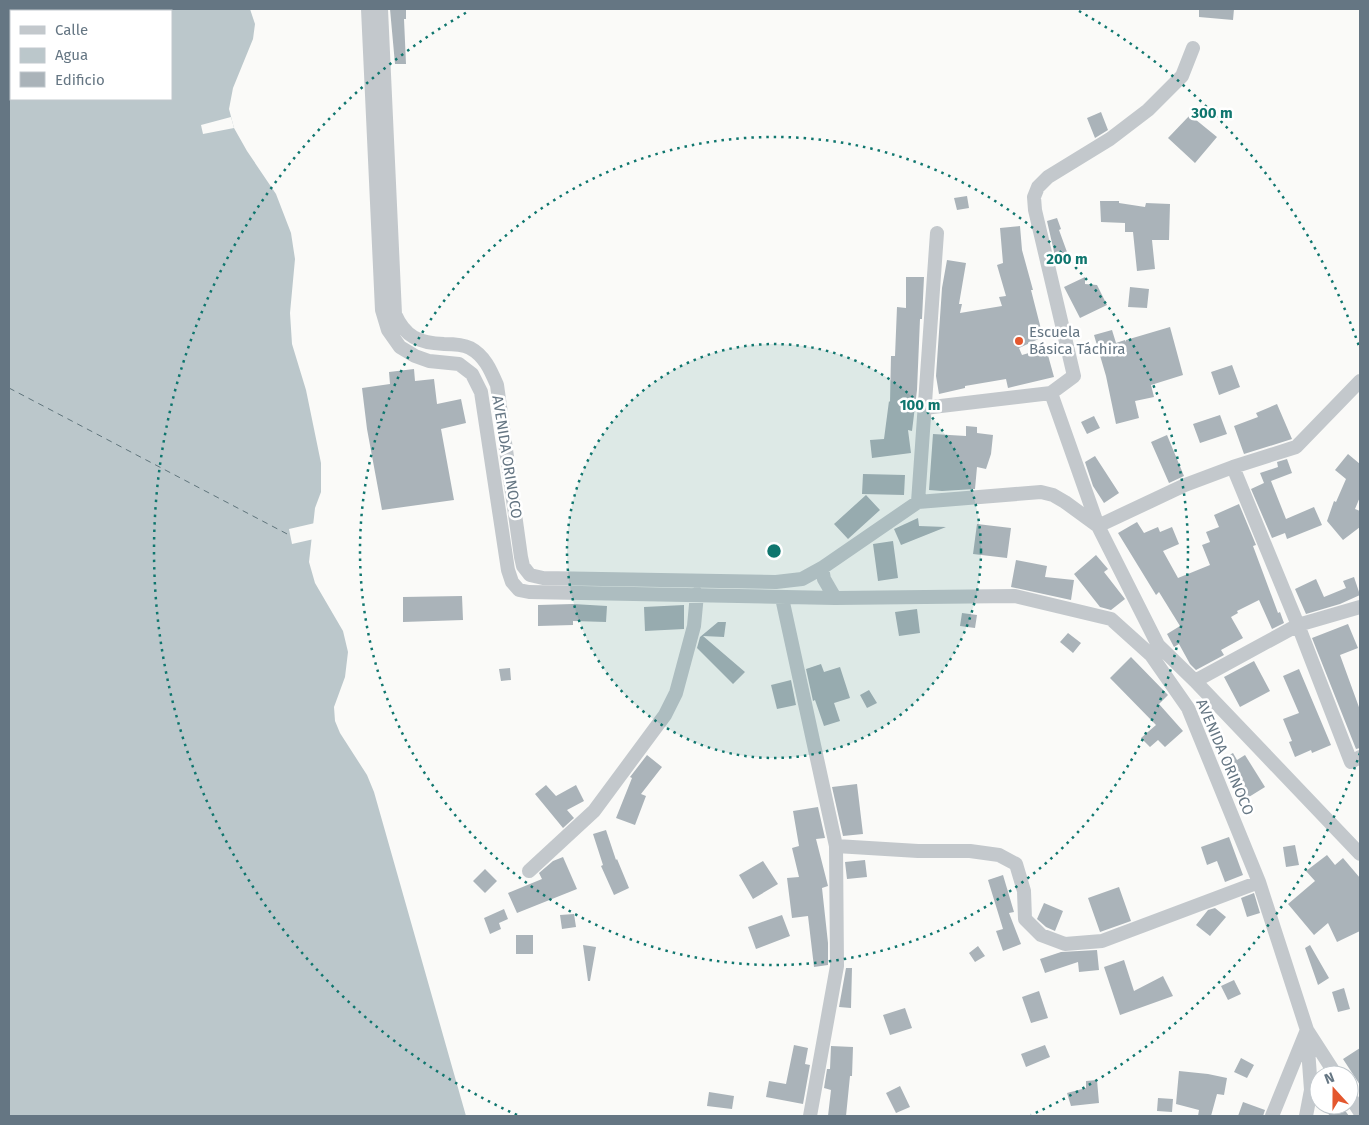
<svg xmlns="http://www.w3.org/2000/svg" width="1369" height="1125" font-family="'Fira Sans',sans-serif">
	<rect width="100%" height="100%" fill="#fafaf8"/>
	<!-- water -->
	<path fill="#bbc7cb" fill-rule="evenodd" d="M9,9H250L255,24L253,39L233,88L229,109L234,128L247,151L276,194L291,233L295,259L290,313L292,344L306,390L321,463V492L315,508L309,562L315,583L343,631L348,652L345,677L334,707L335,721L340,733L367,775L374,792L466,1116H9ZM11,11H171V99H11Z"/>
	<!-- pier -->
	<path fill="#fafaf8" d="M231,117L234,128L203,134L201,125Z
		M315,523L314,539L292,544L289,529Z"/>
	<g fill="none" stroke-linecap="round" stroke-linejoin="round">
		<!-- ferry -->
		<path stroke="#60757c" stroke-width="1" stroke-dasharray="6 5" stroke-linecap="butt" d="M9,388L291,536"/>
	</g>
	<!-- building -->
	<path fill="#aab3b9" d="M390,9H406V19H404L406,64H395Z
		M1199,9H1234L1233,20L1199,17Z
		M1101,112L1108,130L1095,138L1087,118Z
		M1190,115L1217,137L1195,163L1168,138Z
		M967,196L969,208L957,210L954,198Z
		M1100,201H1119V203L1145,207L1146,203L1170,204L1169,240H1152L1155,269L1137,271L1133,232H1125V223L1101,222Z
		M1057,218L1061,229L1059,230L1067,252L1055,256L1047,221Z
		M1020,226L1022,250L1033,290H1031L1043,337L1019,348L1022,355L1046,348L1054,377L1008,388L1006,379L965,386V388L939,394L936,376L942,288L947,260L966,263L959,304H962L960,313L1002,306L999,297L1006,296L997,265L1003,263L1000,228Z
		M906,277H924L922,319H920L917,390L912,431L908,430L911,453L872,458L870,440L884,439L889,401L890,402L891,356H895L897,307L906,308Z
		M1085,277V284L1097,285L1107,305L1080,318L1064,287Z
		M1130,287L1149,289L1147,308L1128,307Z
		M1170,327L1183,375L1151,385L1154,397L1135,401L1139,418L1116,424L1106,376L1094,335L1112,330L1116,343L1125,340V342L1126,340Z
		M1232,365L1240,387L1219,395L1211,372Z
		M414,369L415,381L434,379L437,404L461,399L466,423L441,429L454,500L382,510L367,429L362,388L390,384L389,372Z
		M1277,404L1292,439L1244,454L1234,426L1258,417L1256,413Z
		M1220,415L1227,434L1200,443L1193,424Z
		M1094,416L1100,428L1087,434L1081,422Z
		M966,426L977,427V433L993,435L991,454L986,469L977,467L975,489L942,491L929,490L933,434L966,436Z
		M1167,435L1184,476L1169,483L1151,442Z
		M1348,454L1360,464V497L1355,509L1360,511V527L1343,540L1327,521L1334,501L1336,502L1346,479L1335,470Z
		M1095,456L1119,493L1104,503L1093,486L1085,462Z
		M1287,459L1292,473L1271,481L1286,519L1314,507L1322,525L1287,539L1285,533L1272,538L1251,489L1264,483L1260,473L1278,467L1277,462Z
		M863,474L905,475L904,495L862,494Z
		M866,495L880,510L848,539L834,524Z
		M1239,504L1256,545L1253,546L1278,613L1280,612L1284,623L1272,629L1259,600L1237,611L1238,613L1231,617L1243,638L1221,650L1224,655L1196,670L1190,664L1179,644L1174,647L1167,634L1180,626L1159,592L1156,595L1118,533L1137,522L1144,533L1158,527L1160,532L1172,527L1179,544L1163,551L1178,578L1210,565L1202,545L1210,542L1206,532L1219,527L1214,515Z
		M918,518L919,526L946,527L901,545L894,529Z
		M977,524L1011,528L1007,558L973,554Z
		M893,541L898,578L878,581L873,544Z
		M1096,555L1108,569L1104,572L1125,599L1111,610L1100,607L1074,574Z
		M1016,560L1047,566L1045,577L1074,580L1071,600L1011,587Z
		M1354,577L1360,595L1340,604L1306,614L1295,589L1316,579L1324,597L1346,588L1343,581Z
		M462,596L463,620L403,622V597Z
		M573,604L607,606L606,622L573,621V625L538,626V605Z
		M684,605V629L645,631L644,607Z
		M917,609L920,633L899,636L895,612Z
		M962,613L977,615L975,628L960,626Z
		M718,622H726L724,637L703,636L745,672L733,684L697,648L700,637Z
		M1348,624L1358,648L1340,655L1360,710V748L1356,749L1312,638Z
		M1068,633L1081,643L1073,653L1060,642Z
		M1131,657L1168,695L1159,704L1183,731L1165,747L1158,740L1150,747L1141,738L1156,725L1110,678Z
		M1254,661L1270,691L1240,707L1224,677Z
		M821,664L824,672L840,667L850,698L834,703L840,721L824,726L815,700L813,701L806,669Z
		M510,668L511,680L501,681L499,669Z
		M1299,669L1331,745L1312,753L1311,750L1295,757L1289,742L1292,741L1283,719L1299,713L1283,676Z
		M791,680L796,705L777,709L771,685Z
		M869,690L877,703L867,708L860,695Z
		M1233,753L1237,760L1245,755L1265,787L1244,800L1220,760Z
		M647,755L662,767L641,794L646,796L635,825L616,818L632,778L630,777Z
		M857,784L863,834L843,836L832,787Z
		M546,785L556,796L576,785L584,801L567,810L574,818L563,828L535,794Z
		M818,807L825,838L816,839L828,886L822,888L828,943V965L814,967L808,916L792,918L787,878L799,877L792,848L799,846L793,811Z
		M606,830L616,860L617,859L629,888L614,895L601,866L603,865L593,834Z
		M1229,837L1243,875L1225,882L1217,861L1207,865L1201,847Z
		M1295,845L1299,865L1286,867L1283,847Z
		M1327,855L1335,865L1343,858L1360,878V931L1337,942L1328,923L1314,935L1288,904L1315,881L1306,871Z
		M563,857L577,889L517,913L508,893L542,879L539,873L553,861Z
		M865,860L867,877L847,879L845,862Z
		M763,861L778,884L753,899L739,875Z
		M485,869L497,881L485,893L473,881Z
		M1003,875L1014,912L1009,913L1021,944L1003,951L996,931L1003,929L988,880Z
		M1119,887L1131,921L1100,932L1088,898Z
		M1254,893L1260,913L1247,917L1241,898Z
		M1044,903L1063,911L1055,931L1046,927L1037,919Z
		M1215,908L1226,917L1210,936L1196,925L1208,910Z
		M504,909L508,919L499,923L501,929L490,934L484,918Z
		M574,914L576,927L562,929L560,915Z
		M782,915L790,936L756,949L748,927Z
		M516,935H533V954H516Z
		M583,945L596,947L590,981H588Z
		M1310,945L1329,978L1318,985L1305,948Z
		M978,946L985,956L975,962L969,953Z
		M1097,950L1099,970L1079,972L1078,962L1045,973L1040,959L1061,952Z
		M1124,960L1134,991L1163,976L1173,996L1120,1015L1104,967Z
		M846,968H852L851,1008L839,1007Z
		M1234,980L1241,994L1228,1000L1221,986Z
		M1344,988L1350,1009L1338,1012L1332,992Z
		M1039,991L1048,1018L1031,1023L1022,997Z
		M905,1008L912,1028L890,1035L883,1015Z
		M794,1045L808,1048L805,1064L810,1065L803,1104L766,1097L769,1081L786,1084Z
		M1045,1045L1050,1057L1026,1067L1021,1054Z
		M831,1046L853,1047L852,1076H850L846,1116H828L831,1090L824,1088L827,1069H830Z
		M1360,1048V1085L1343,1059Z
		M1241,1058L1254,1065L1247,1078L1234,1072Z
		M1179,1071L1208,1074L1227,1078L1224,1095L1217,1094L1211,1116H1198L1199,1110L1176,1104Z
		M1097,1080L1099,1103L1071,1106L1067,1093L1086,1088V1081Z
		M900,1086L910,1107L896,1113L886,1093Z
		M709,1092L734,1096L732,1109L707,1106Z
		M1158,1098L1173,1099L1172,1112L1157,1111Z
		M1243,1102L1265,1110L1263,1116H1238Z
		M1322,1105H1341L1349,1116H1330Z"/>
	<g fill="none" stroke-linecap="round" stroke-linejoin="round">
		<!-- street -->
		<path stroke="#c3c8cc" stroke-width="14" d="M368,9L382,310L388,330L400,347L415,356L429,361L459,364L472,374L481,392L508,570L512,582L519,590L529,592L835,598L1015,596L1111,619L1151,655L1188,708L1259,882L1307,1030L1336,1075
			M381,9L395,314C405,337 419,343 444,344C452,344 462,344 470,348C485,356 491,371 497,385L521,557L523,566L530,575L543,578L776,582L802,579L822,568
			M1051,393L1074,376L1035,210L1034,197L1038,187L1048,177L1110,139L1148,110L1182,76L1193,48
			M924,408L1051,393L1098,526L1185,485L1233,467L1296,447L1360,381
			M1233,467L1298,625L1351,762L1360,757
			M918,502L937,233
			M782,598L836,846L837,966L810,1116
			M835,598L824,579L822,568L918,502L1041,492L1053,495L1065,502L1098,526L1158,645L1195,681L1360,854
			M1195,681L1298,625L1360,607
			M836,846L918,851H970L999,855L1016,864L1024,891L1025,919L1041,935L1065,944L1102,941L1259,882
			M529,871L594,811L665,715L676,693L694,626L697,594
			M1349,1095L1360,1112
			M1272,1116L1307,1030
			M1306,1116L1311,1090L1307,1035"/>
	</g>
	<!-- distance rings -->
	<circle cx="774" cy="551" r="207" fill="#0f766e" fill-opacity=".12"/>
	<g fill="none" stroke="#0f766e" stroke-width="2.5" stroke-dasharray="2.5 5">
		<circle cx="774" cy="551" r="207"/>
		<circle cx="774" cy="551" r="414"/>
		<path d="M1360 753A620 620 0 0 1 1031 1115M517 1115A620 620 0 0 1 469 11M1079 11A620 620 0 0 1 1360 349"/>
	</g>
	<!-- markers -->
	<circle fill="#e4572e" stroke="#fff" stroke-width="2" cx="1019" cy="341" r="5"/>
	<g text-anchor="middle" dominant-baseline="central" stroke-width="5" stroke-linejoin="round" paint-order="stroke">
		<!-- poi labels -->
		<g font-size="15" fill="#657683" stroke="#fff" text-anchor="start">
			<text x="1029" y="332">Escuela<tspan x="1029" dy="17">Básica Táchira</tspan></text>
		</g>
		<!-- street labels -->
		<g font-size="15" fill="#657683" stroke="#fff">
			<text transform="translate(507 457) rotate(81)">AVENIDA ORINOCO</text>
			<text transform="translate(1225 757) rotate(67)">AVENIDA ORINOCO</text>
		</g>
	</g>
	<circle cx="774" cy="551" r="8" fill="#0f766e" stroke="#fff" stroke-width="2.5"/>
	<g font-size="15" text-anchor="middle" font-weight="bold" fill="#0f766e" stroke="#fff" stroke-width="5" stroke-linejoin="round" paint-order="stroke">
		<text x="1212" y="118">300 m</text>
		<text x="1067" y="264">200 m</text>
		<text x="920" y="410">100 m</text>
	</g>
	<!-- border -->
	<rect width="1369" height="1125" fill="none" stroke="#657683" stroke-width="20"/>
	<!-- legend -->
	<rect x="10" y="10" width="162" height="90" fill="#ffffff" stroke="#c1c8cd"/>
	<rect x="20" y="26" width="25" height="8" fill="#c3c8cc" stroke="#c1c8cd"/>
	<text x="55" y="35" font-size="15" fill="#657683">Calle</text>
	<rect x="20" y="48" width="25" height="15" fill="#bbc7cb" stroke="#c1c8cd"/>
	<text x="55" y="60" font-size="15" fill="#657683">Agua</text>
	<rect x="20" y="72" width="25" height="15" fill="#aab3b9" stroke="#c1c8cd"/>
	<text x="55" y="85" font-size="15" fill="#657683">Edificio</text>
	<!-- north arrow -->
	<g transform="translate(1334 1090) rotate(339)"><circle r="24" fill="#ffffff" stroke="#c1c8cd"/>
	<path d="M0-4L9 19L0 12L-9 19Z" fill="#e4572e"/>
	<text y="-8" font-size="14" font-weight="bold" text-anchor="middle" fill="#657683">N</text>
	</g>
</svg>
